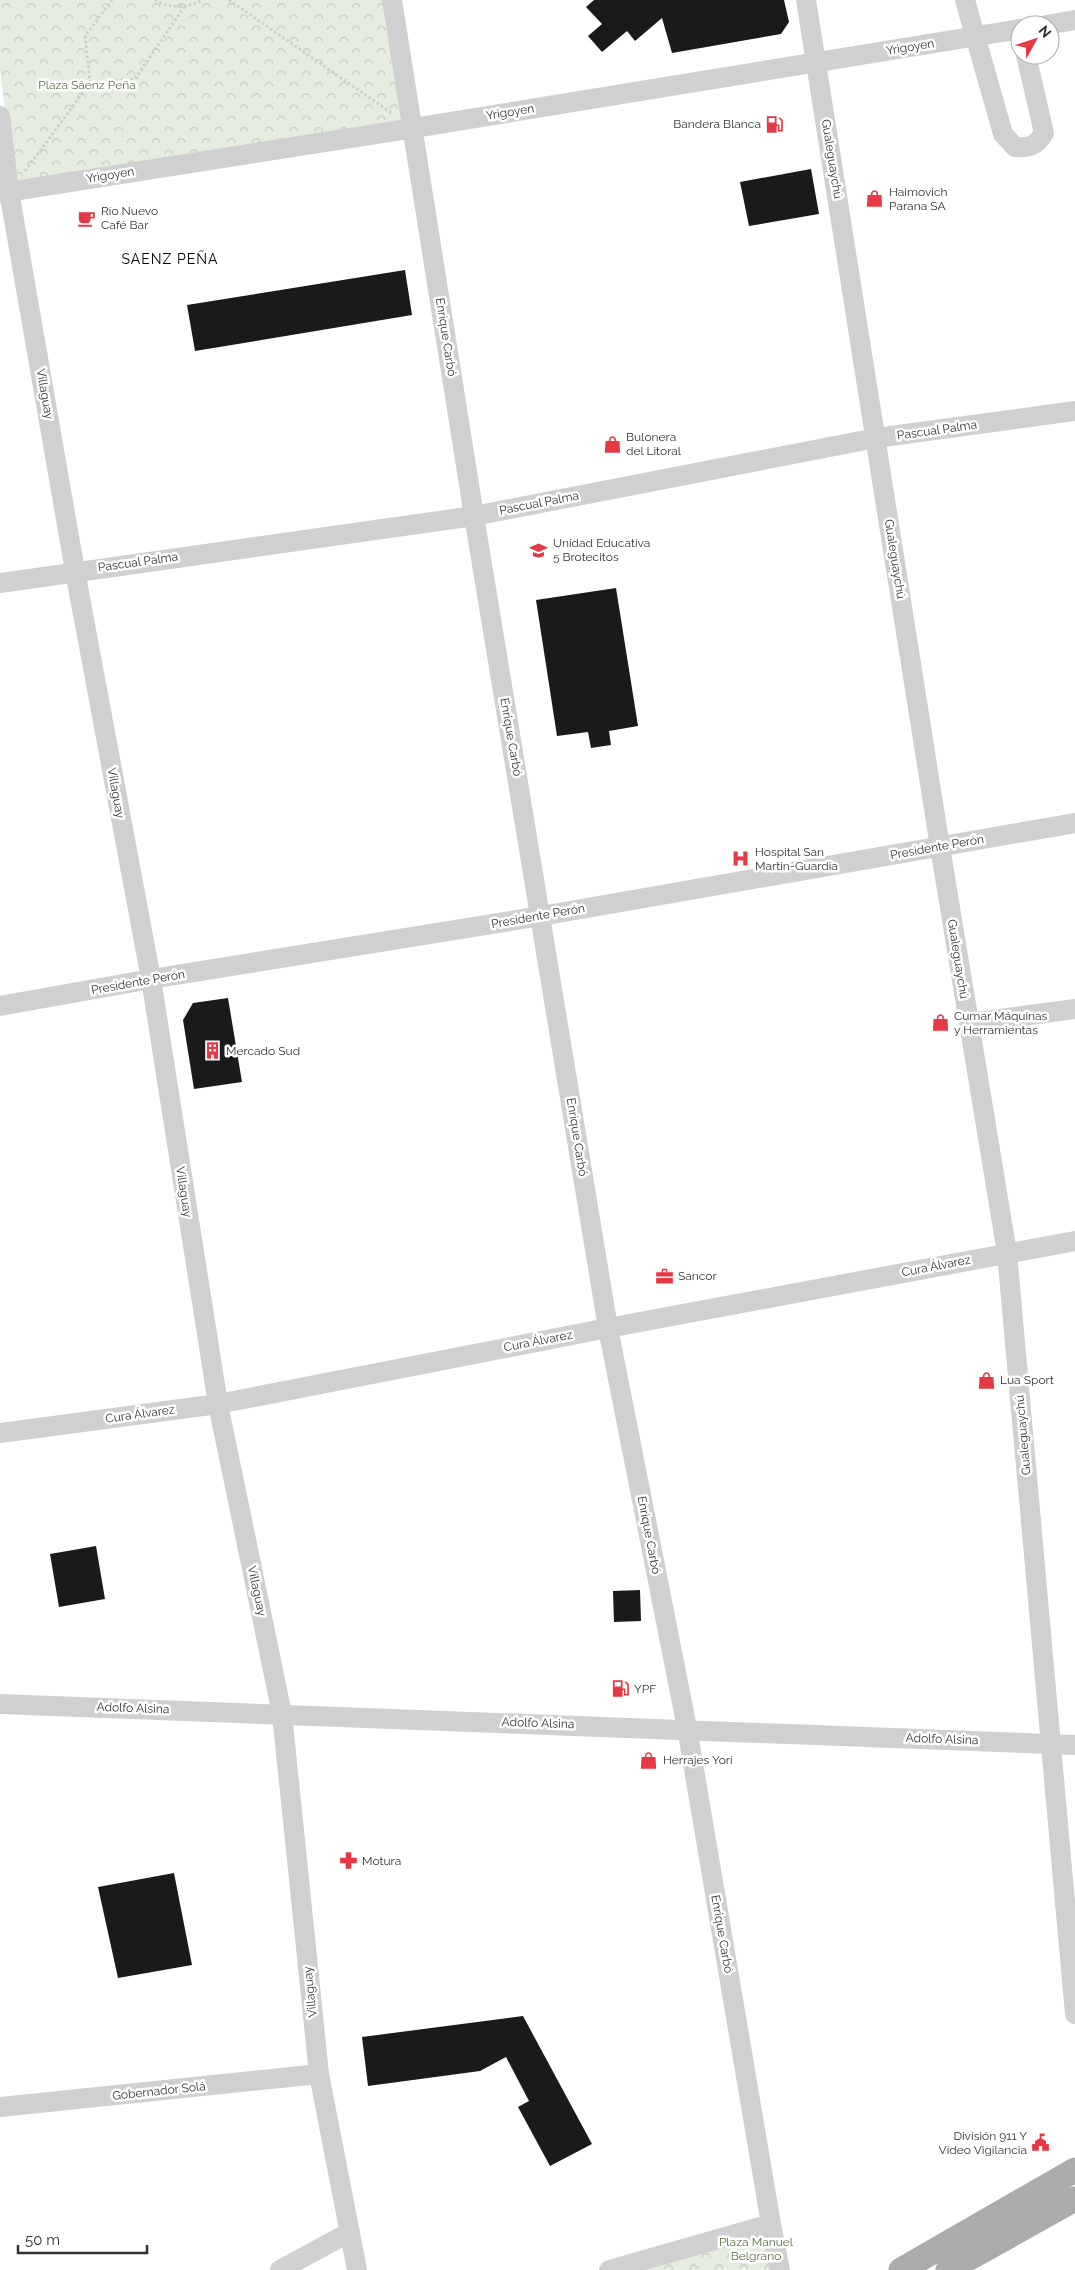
<svg xmlns="http://www.w3.org/2000/svg" width="1075" height="2270" font-family="Raleway,sans-serif">
	<defs>
		<pattern id="forest-crowns" width="20" height="18" patternUnits="userSpaceOnUse" patternTransform="scale(1.25)"><rect width="20" height="18" fill="#e6ecdf"/><path d="M2 6a3 3 0 1 1 6 0M12 15a3 3 0 1 1 6 0" fill="none" stroke="#c6cbc0"/></pattern>
	</defs>
	<rect width="100%" height="100%" fill="#fff"/>
	<!-- forest -->
	<path fill="url(#forest-crowns)" d="M0,0H388L403,120L15,184L0,71Z
		M771,2224L780,2270H609Z"/>
	<!-- building -->
	<path fill="#1a1a1a" d="M594,0H784L789,22L781,34L672,53L662,18L635,41L627,31L602,52L588,36L602,24L586,7Z
		M811,169L819,214L749,226L740,182Z
		M405,270L412,315L195,351L187,305Z
		M616,588L638,726L609,731L611,745L591,748L588,732L557,736L536,600Z
		M228,998L242,1082L194,1089L183,1020L193,1003Z
		M96,1546L105,1599L59,1607L50,1554Z
		M640,1590L641,1621L614,1622L613,1591Z
		M174,1873L192,1965L118,1978L98,1887Z
		M523,2016L592,2144L550,2166L518,2107L529,2101L506,2057L480,2071L368,2086L362,2037Z"/>
	<g fill="none" stroke-linecap="round" stroke-linejoin="round">
		<!-- path -->
		<path stroke="#cdcdcd" stroke-width="3" stroke-dasharray="2.5 2.5" stroke-linecap="butt" d="M155,0C170,9 188,8 202,0
			M229,0L393,114
			M90,83L85,36L112,0
			M25,171L90,83L135,79L184,7"/>
		<!-- minor -->
		<path stroke="#d0d0d0" stroke-width="20" d="M392,0L474,516L608,1328L687,1728L771,2224L780,2270
			M806,0L940,847L1007,1253L1075,2014
			M965,0L1003,134L1015,147C1030,148 1036,146 1044,133L1026,55
			M1046,25L1075,20
			M0,116L9,191L75,571L151,979L218,1404L282,1714L319,2074L357,2270
			M0,193L414,128L1020,29
			M0,583L474,516L876,438L1075,411
			M0,1006L151,979L541,916L1075,823
			M969,1023L1075,1009
			M0,1433L218,1404L608,1328L1075,1241
			M0,1704L1075,1745
			M0,2107L319,2074
			M280,2270L350,2232
			M609,2270L771,2224"/>
		<!-- major -->
		<path stroke="#ababab" stroke-width="25" d="M901,2270L1075,2170
			M948,2270L1075,2199"/>
	</g>
	<!-- icons -->
	<defs>
		<symbol id="fuel-bare" viewBox="-9 -9 18 18"><path d="M-5.5-6h7V0h2V4h1.3V-2.5L3-4.5l.8-.8L6-3V5H2.5V1h-1V6h-7ZM-4.2-4.7v3.2H.2V-4.7Z" fill="#e63946" stroke="#fff" stroke-width="2.5" paint-order="stroke"/></symbol>
		<symbol id="shop-bare" viewBox="-9 -9 18 18"><path d="M-5-2.5h2.3a2.7 3.5 0 0 1 5.4 0H5L5.5 6h-11ZM-1.5-2.5h3a1.5 2.3 0 0 0-3 0Z" fill="#e63946" stroke="#fff" stroke-width="2.5" paint-order="stroke"/></symbol>
		<symbol id="cafe-bare" viewBox="-9 -9 18 18"><path d="M-5.5-4.5H6V0H3Q3 3.5 0 3.5H-2.5Q-5.5 3.5-5.5 0ZM3-3.2v2h1.7v-2ZM-6 4.5H4V6H-6Z" fill="#e63946" stroke="#fff" stroke-width="2.5" paint-order="stroke"/></symbol>
		<symbol id="school-bare" viewBox="-9 -9 18 18"><path d="M0-5L7-2L0 1L-7-2ZM-4 1L0 2.5L4 1V4Q0 6-4 4Z" fill="#e63946" stroke="#fff" stroke-width="2.5" paint-order="stroke"/></symbol>
		<symbol id="hospital-bare" viewBox="-9 -9 18 18"><path d="M-5-5h3v3.5h4V-5h3V5h-3V1.5h-4V5h-3Z" fill="#e63946" stroke="#fff" stroke-width="2.5" paint-order="stroke"/></symbol>
		<symbol id="building-bare" viewBox="-9 -9 18 18"><path d="M-4-6H4V6H1V3H-1V6H-4ZM-2.5-4.3h1.7v1.8h-1.7ZM.8-4.3h1.7v1.8H.8ZM-2.5-1h1.7V.8h-1.7ZM.8-1h1.7V.8H.8Z" fill="#e63946" stroke="#fff" stroke-width="2.5" paint-order="stroke"/></symbol>
		<symbol id="office-bare" viewBox="-9 -9 18 18"><path d="M-6-3h4V-5.5h4V-3h4V5H-6ZM-1-4.5V-3h2v-1.5ZM-6 0V1H6V0Z" fill="#e63946" stroke="#fff" stroke-width="2.5" paint-order="stroke"/></symbol>
		<symbol id="pharmacy-bare" viewBox="-9 -9 18 18"><path d="M-2-6h4v4h4v4h-4v4h-4v-4h-4v-4h4Z" fill="#e63946" stroke="#fff" stroke-width="2.5" paint-order="stroke"/></symbol>
		<symbol id="civic-bare" viewBox="-9 -9 18 18"><path d="M-.6-6.5H3V-4.5H.6V-3L4-1V1h2V6H-6V1h2V-1L-.6-3ZM-1.2 2.5V6h2.4V2.5Z" fill="#e63946" stroke="#fff" stroke-width="2.5" paint-order="stroke"/></symbol>
	</defs>
	<g fill-rule="evenodd">
		<use href="#fuel-bare" x="762" y="112" width="25" height="25"/>
		<use href="#shop-bare" x="862" y="186" width="25" height="25"/>
		<use href="#cafe-bare" x="74" y="206" width="25" height="25"/>
		<use href="#shop-bare" x="600" y="432" width="25" height="25"/>
		<use href="#school-bare" x="526" y="538" width="25" height="25"/>
		<use href="#hospital-bare" x="728" y="846" width="25" height="25"/>
		<use href="#shop-bare" x="928" y="1010" width="25" height="25"/>
		<use href="#building-bare" x="200" y="1038" width="25" height="25"/>
		<use href="#office-bare" x="652" y="1264" width="25" height="25"/>
		<use href="#shop-bare" x="974" y="1368" width="25" height="25"/>
		<use href="#fuel-bare" x="608" y="1676" width="25" height="25"/>
		<use href="#shop-bare" x="636" y="1748" width="25" height="25"/>
		<use href="#pharmacy-bare" x="336" y="1848" width="25" height="25"/>
		<use href="#civic-bare" x="1028" y="2130" width="25" height="25"/>
	</g>
	<g text-anchor="middle" dominant-baseline="central" stroke-width="5" stroke-linejoin="round" paint-order="stroke">
		<!-- street labels -->
		<g font-size="12" fill="#333" stroke="#fff">
			<text transform="translate(910 47) rotate(-9)">Yrigoyen</text>
			<text transform="translate(510 112) rotate(-9)">Yrigoyen</text>
			<text transform="translate(832 159) rotate(81)">Gualeguaychú</text>
			<text transform="translate(110 175) rotate(-9)">Yrigoyen</text>
			<text transform="translate(446 337) rotate(81)">Enrique Carbó</text>
			<text transform="translate(45 394) rotate(80)">Villaguay</text>
			<text transform="translate(937 430) rotate(-8)">Pascual Palma</text>
			<text transform="translate(539 503) rotate(-11)">Pascual Palma</text>
			<text transform="translate(895 559) rotate(81)">Gualeguaychú</text>
			<text transform="translate(138 562) rotate(-8)">Pascual Palma</text>
			<text transform="translate(511 737) rotate(80)">Enrique Carbó</text>
			<text transform="translate(116 793) rotate(80)">Villaguay</text>
			<text transform="translate(937 847) rotate(-10)">Presidente Perón</text>
			<text transform="translate(538 916) rotate(-10)">Presidente Perón</text>
			<text transform="translate(958 959) rotate(81)">Gualeguaychú</text>
			<text transform="translate(138 982) rotate(-10)">Presidente Perón</text>
			<text transform="translate(577 1137) rotate(81)">Enrique Carbó</text>
			<text transform="translate(184 1192) rotate(81)">Villaguay</text>
			<text transform="translate(936 1266) rotate(-11)">Cura Álvarez</text>
			<text transform="translate(538 1341) rotate(-11)">Cura Álvarez</text>
			<text transform="translate(140 1414) rotate(-8)">Cura Álvarez</text>
			<text transform="translate(1023 1435) rotate(-95)">Gualeguaychú</text>
			<text transform="translate(649 1535) rotate(79)">Enrique Carbó</text>
			<text transform="translate(257 1591) rotate(78)">Villaguay</text>
			<text transform="translate(133 1708) rotate(2)">Adolfo Alsina</text>
			<text transform="translate(538 1723) rotate(2)">Adolfo Alsina</text>
			<text transform="translate(942 1739) rotate(2)">Adolfo Alsina</text>
			<text transform="translate(722 1934) rotate(80)">Enrique Carbó</text>
			<text transform="translate(310 1992) rotate(-96)">Villaguay</text>
			<text transform="translate(159 2091) rotate(-6)">Gobernador Solá</text>
		</g>
		<!-- park labels -->
		<g font-size="12" fill="#56703f" stroke="#fff">
			<text x="87" y="85">Plaza Sáenz Peña</text>
			<text x="756" y="2242">Plaza Manuel<tspan x="756" dy="14">Belgrano</tspan></text>
		</g>
		<!-- poi labels -->
		<g font-size="12" fill="#333" stroke="#fff" text-anchor="start">
			<text x="761" y="124" text-anchor="end">Bandera Blanca</text>
			<text x="889" y="192">Haimovich<tspan x="889" dy="14">Parana SA</tspan></text>
			<text x="101" y="211">Río Nuevo<tspan x="101" dy="14">Café Bar</tspan></text>
			<text x="626" y="437">Bulonera<tspan x="626" dy="14">del Litoral</tspan></text>
			<text x="553" y="543">Unidad Educativa<tspan x="553" dy="14">5 Brotecitos</tspan></text>
			<text x="755" y="852">Hospital San<tspan x="755" dy="14">Martin-Guardia</tspan></text>
			<text x="954" y="1016">Cumar Máquinas<tspan x="954" dy="14">y Herramientas</tspan></text>
			<text x="226" y="1051">Mercado Sud</text>
			<text x="678" y="1276">Sancor</text>
			<text x="1000" y="1380">Lua Sport</text>
			<text x="634" y="1689">YPF</text>
			<text x="663" y="1760">Herrajes Yori</text>
			<text x="362" y="1861">Motura</text>
			<text x="1027" y="2136" text-anchor="end">División 911 Y<tspan x="1027" dy="14">Video Vigilancia</tspan></text>
		</g>
		<!-- neighbourhood labels -->
		<g font-size="14" letter-spacing="1" fill="#000" stroke="#fff">
			<text x="170" y="259">SAENZ PEÑA</text>
		</g>
	</g>
	<!-- north arrow -->
	<g transform="translate(1035 40) rotate(50)"><circle r="24" fill="#ffffff" stroke="#adadad"/>
	<path d="M0-4L9 19L0 12L-9 19Z" fill="#e63946"/>
	<text y="-8" font-size="14" font-weight="bold" text-anchor="middle" fill="#333333">N</text>
	</g>
	<!-- scale -->
	<path d="M18 2245v8h129v-8" fill="none" stroke="#333333" stroke-width="2.5"/>
	<text x="25" y="2245" font-size="15" fill="#333333" stroke="#ffffff" stroke-width="4" paint-order="stroke">50 m</text>
</svg>
